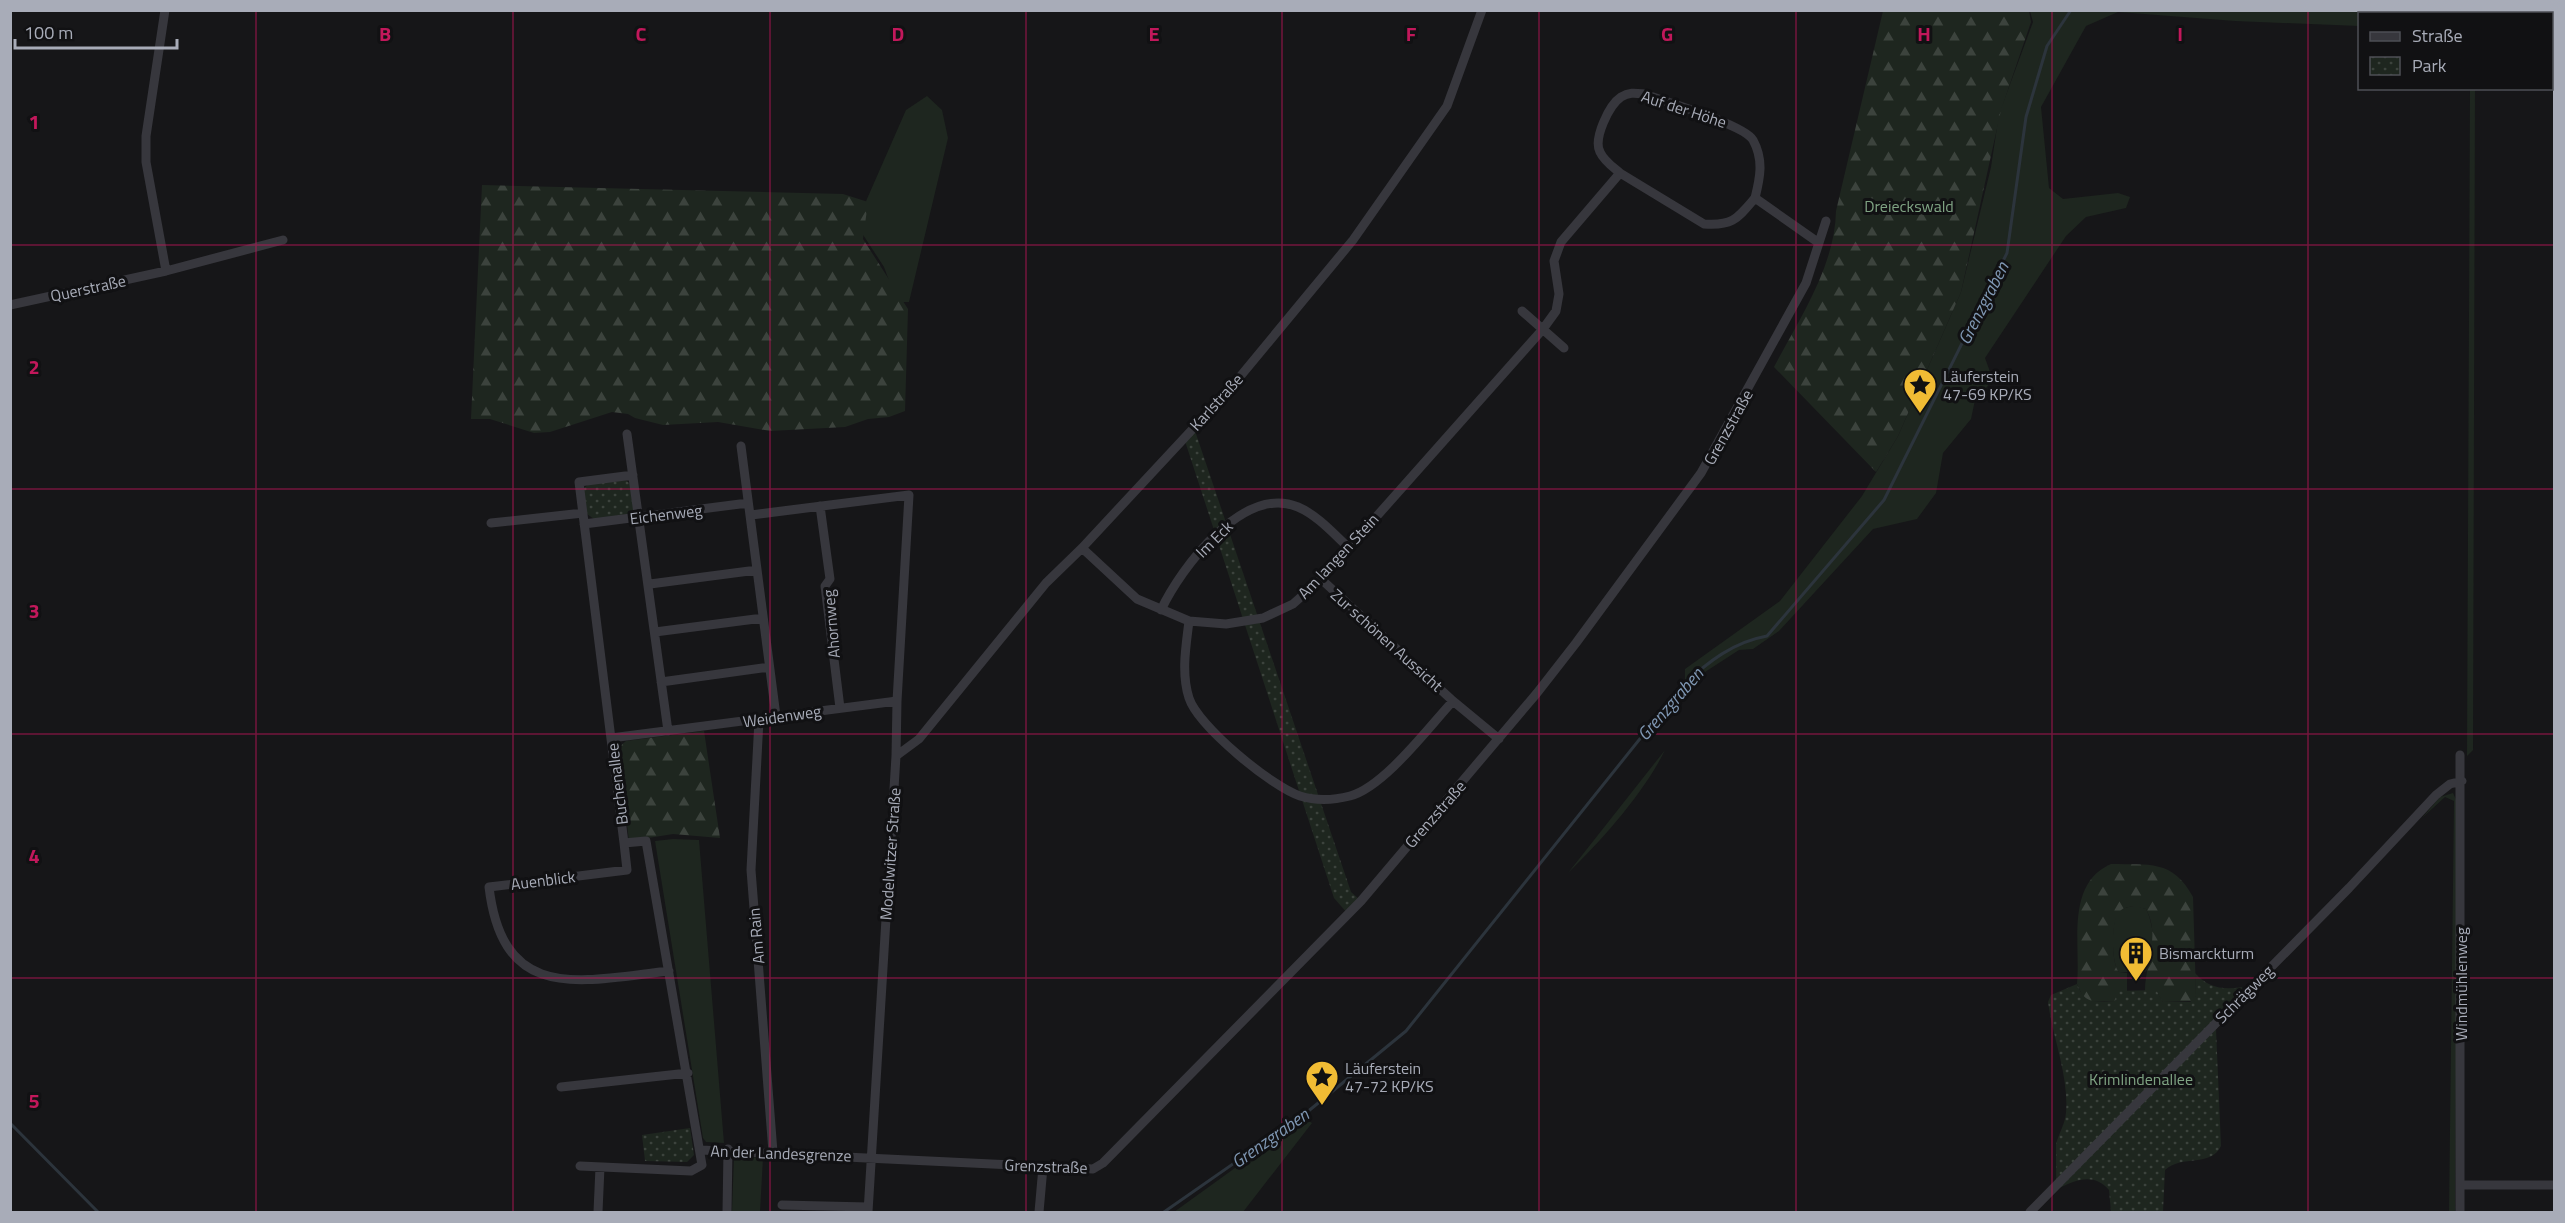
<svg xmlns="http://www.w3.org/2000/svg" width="2565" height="1223" font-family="'Titillium Web',sans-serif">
	<defs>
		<pattern id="forest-firs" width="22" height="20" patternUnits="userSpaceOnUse" patternTransform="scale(1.5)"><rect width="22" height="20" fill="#1e261f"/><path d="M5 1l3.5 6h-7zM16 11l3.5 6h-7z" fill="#3c433d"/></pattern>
		<pattern id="park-dots" width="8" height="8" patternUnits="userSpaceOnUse" patternTransform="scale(1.5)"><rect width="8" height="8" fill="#1e261f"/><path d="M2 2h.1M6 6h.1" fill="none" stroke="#3c433d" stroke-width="1.8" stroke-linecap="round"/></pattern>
	</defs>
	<rect width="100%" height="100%" fill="#161618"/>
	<!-- green -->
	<path fill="#1e261f" d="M2030,11H2554V43H2552V14H2360L2359,26L2235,21L2118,12L2086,26L2041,107L2049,188L2063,199L2118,193L2130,197L2126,208L2086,217L2066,236L1985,358L1993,380L1975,400L1971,419L1943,453L1936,493L1917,519L1873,529L1779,631L1753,649L1739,650L1685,685V669L1780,601L1862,496L1898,436L1961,292L1991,167L1999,114L2033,22Z
		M2475,88L2473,750L2467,756L2470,89Z
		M927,96L942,110L948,138L909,302H897L884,267L856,224L906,110Z
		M1665,750C1644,793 1602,840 1568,873Z
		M2453,793L2458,804L2455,1212H2449L2454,801L2445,797L2422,818L2440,797Z
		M673,839L699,840L724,1143L706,1142L703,1138L655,841Z
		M2136,906L2146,909C2154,923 2158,961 2145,972H2119C2111,965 2111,922 2118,912C2122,907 2130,907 2136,906Z
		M1304,1118L1312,1123L1243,1212H1174Z
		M734,1156L763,1158L760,1212H732Z"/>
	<!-- forest -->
	<path fill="url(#forest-firs)" d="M1883,11H2029L2031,22L2001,110L1961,292L1898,436L1876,472L1774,367C1799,319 1835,267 1836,211Z
		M482,185L843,194L868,202L863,239L908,309L905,411L889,417L868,419L845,427L770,431L718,422L663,425L635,418L628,414L612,412L550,432L534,433L490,419H471Z
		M704,731L720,838L673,834L629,841L618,748L626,741Z
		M2111,864C2148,865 2173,859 2193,897L2196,996L2193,1001L2163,1002L2156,991H2145C2145,964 2161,936 2146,909C2138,907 2126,904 2119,912C2111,921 2111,965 2119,972L2127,973V991H2118L2115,1001L2089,1002L2084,999L2077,984C2081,945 2065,884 2111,864Z"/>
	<!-- park -->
	<path fill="url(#park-dots)" d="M1194,428L1351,892L1361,901L1348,914L1334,898L1184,438Z
		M626,480L630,484L634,509L630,514L594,519L587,514L583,489L589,484Z
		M2195,973C2208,988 2223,990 2242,987L2245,998L2216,1029L2221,1146C2210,1168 2183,1154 2165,1170L2163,1212H2111L2109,1190C2094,1172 2075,1180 2057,1189C2056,1187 2056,1148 2056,1144C2059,1133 2065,1124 2066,1113C2069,1076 2053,1039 2048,1002L2051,995L2077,984C2085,1005 2095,1002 2115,1001L2117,991L2156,990L2163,1002H2190L2196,996Z
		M690,1128L694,1155L687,1162L645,1161L642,1135Z"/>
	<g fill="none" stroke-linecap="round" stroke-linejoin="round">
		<!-- stream -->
		<path stroke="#2c343c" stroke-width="3" d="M10,1123L98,1212
			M1164,1212L1306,1113L1406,1031L1683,685C1708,662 1733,642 1767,636L1884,500L2007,253L2026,117L2047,46L2071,10"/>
		<!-- minor -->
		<path stroke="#37373d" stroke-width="9" d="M165,10L146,136V162L166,271
			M1755,198C1737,219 1733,226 1704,224L1620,173C1613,167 1604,161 1600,152C1593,139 1609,105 1621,97C1629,92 1635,93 1644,94C1664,101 1745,125 1753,140C1764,160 1760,178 1755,198L1819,243
			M10,305L166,271L283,240
			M1522,311L1564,348
			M627,434L668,731
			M741,446L776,716
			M820,506L830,579L825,586L840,708
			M751,515L909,495L897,701L896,756L868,1212
			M491,523L583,513
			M584,524L748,503
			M1082,548L1137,599L1189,621L1226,624L1263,618L1293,604L1321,579L1543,329L1556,311L1559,294L1554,261L1561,242L1620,173
			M1321,579L1453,701L1499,739
			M650,584L757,570
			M1161,610C1181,568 1243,484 1298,507C1317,515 1333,533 1348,547
			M1189,621C1186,646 1181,673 1189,698C1198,726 1272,787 1300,796C1316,801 1334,800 1350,796C1384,787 1428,728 1453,701
			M655,632L763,618
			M661,682L769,667
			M759,720L751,870L773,1152
			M611,738L897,701
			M896,756L919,739L1046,583L1082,548L1229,390L1353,240L1447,106L1482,10
			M624,843L627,870L489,887C503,1004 580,981 669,971
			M561,1087L688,1073
			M701,1150L1093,1169L1103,1163L1361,901L1537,693L1576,643L1701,473L1806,283L1826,221
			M580,1166L691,1171L702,1165L646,841L624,843L579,482L633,475
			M2461,1185H2554
			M782,1205L868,1207
			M598,1212L600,1167
			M727,1212L728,1149
			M1039,1212L1043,1167
			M2030,1212L2349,888L2436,795L2450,784L2462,781
			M2460,1212V755"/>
	</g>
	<!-- grid -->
	<path fill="none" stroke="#c2185b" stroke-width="1.5" stroke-opacity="0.55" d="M256,10V1212M513,10V1212M770,10V1212M1026,10V1212M1282,10V1212M1539,10V1212M1796,10V1212M2052,10V1212M2308,10V1212M10,245H2554M10,489H2554M10,734H2554M10,978H2554"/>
	<!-- icons -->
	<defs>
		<symbol id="sight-pin" viewBox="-11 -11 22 30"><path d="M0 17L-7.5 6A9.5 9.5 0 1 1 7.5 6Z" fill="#f1bc34" stroke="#111113"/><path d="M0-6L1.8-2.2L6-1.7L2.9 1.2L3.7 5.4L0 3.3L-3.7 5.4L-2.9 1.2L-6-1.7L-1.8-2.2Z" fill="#111"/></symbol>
		<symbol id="building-pin" viewBox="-11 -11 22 30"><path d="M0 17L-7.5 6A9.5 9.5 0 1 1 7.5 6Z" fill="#f1bc34" stroke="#111113"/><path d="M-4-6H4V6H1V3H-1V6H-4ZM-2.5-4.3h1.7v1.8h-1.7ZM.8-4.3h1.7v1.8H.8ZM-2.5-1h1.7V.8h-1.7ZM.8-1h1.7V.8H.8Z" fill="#111"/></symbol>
	</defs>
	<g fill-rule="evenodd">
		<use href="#sight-pin" x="1901" y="366" width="38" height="52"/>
		<use href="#building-pin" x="2117" y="934" width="38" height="52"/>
		<use href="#sight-pin" x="1303" y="1058" width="38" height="52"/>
	</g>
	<g text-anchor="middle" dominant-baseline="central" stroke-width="6" stroke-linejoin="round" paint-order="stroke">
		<!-- street labels -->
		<g font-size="16" fill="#a8acb8" stroke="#111113">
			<text transform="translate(1684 109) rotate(18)">Auf der Höhe</text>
			<text transform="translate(88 288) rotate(-12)">Querstraße</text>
			<text transform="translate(1216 402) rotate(-48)">Karlstraße</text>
			<text transform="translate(1728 427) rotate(-61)">Grenzstraße</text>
			<text transform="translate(666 514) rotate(-7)">Eichenweg</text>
			<text transform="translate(1214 539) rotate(-45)">Im Eck</text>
			<text transform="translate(1338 556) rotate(-47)">Am langen Stein</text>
			<text transform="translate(831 624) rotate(-95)">Ahornweg</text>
			<text transform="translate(1387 640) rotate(42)">Zur schönen Aussicht</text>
			<text transform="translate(782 716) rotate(-8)">Weidenweg</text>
			<text transform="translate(617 784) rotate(-97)">Buchenallee</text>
			<text transform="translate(1435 814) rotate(-49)">Grenzstraße</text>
			<text transform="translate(890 854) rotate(-86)">Modelwitzer Straße</text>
			<text transform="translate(543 880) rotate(-7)">Auenblick</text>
			<text transform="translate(756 936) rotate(-95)">Am Rain</text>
			<text transform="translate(2461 984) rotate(-90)">Windmühlenweg</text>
			<text transform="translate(2244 994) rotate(-45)">Schrägweg</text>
			<text transform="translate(781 1153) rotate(2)">An der Landesgrenze</text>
			<text transform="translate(1046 1166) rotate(2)">Grenzstraße</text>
		</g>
		<!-- park labels -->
		<g font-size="16" fill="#7fa383" stroke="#111113">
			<text x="1909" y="206">Dreieckswald</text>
			<text x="2141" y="1079">Krimlindenallee</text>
		</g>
		<!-- poi labels -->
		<g font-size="16" fill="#a8acb8" stroke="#111113" text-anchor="start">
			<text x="1943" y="376">Läuferstein<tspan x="1943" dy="18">47-69 KP/KS</tspan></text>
			<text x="2159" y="953">Bismarckturm</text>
			<text x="1345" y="1068">Läuferstein<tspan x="1345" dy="18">47-72 KP/KS</tspan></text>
		</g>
		<!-- water labels -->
		<g font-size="18" font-style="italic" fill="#7f97b3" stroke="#111113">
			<text transform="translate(1983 303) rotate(-63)">Grenzgraben</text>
			<text transform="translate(1670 704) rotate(-49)">Grenzgraben</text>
			<text transform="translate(1270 1138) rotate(-35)">Grenzgraben</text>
		</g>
	</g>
	<g font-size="20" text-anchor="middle" font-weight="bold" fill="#c2185b" stroke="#111113" stroke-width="6" stroke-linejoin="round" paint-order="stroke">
		<text x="385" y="41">B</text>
		<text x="641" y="41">C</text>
		<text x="898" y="41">D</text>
		<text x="1154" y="41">E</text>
		<text x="1411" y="41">F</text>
		<text x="1667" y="41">G</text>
		<text x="1924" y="41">H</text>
		<text x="2180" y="41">I</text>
		<text x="34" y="129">1</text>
		<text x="34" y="374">2</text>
		<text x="34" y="618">3</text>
		<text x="34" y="863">4</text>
		<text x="34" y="1108">5</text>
	</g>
	<!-- border -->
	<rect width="2565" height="1223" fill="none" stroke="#a8acb8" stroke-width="24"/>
	<!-- legend -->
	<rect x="2358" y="12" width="195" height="78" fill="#111113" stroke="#4d4f55" stroke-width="1.5"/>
	<rect x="2370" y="32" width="30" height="9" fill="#37373d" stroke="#4d4f55" stroke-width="1.5"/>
	<text x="2412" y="42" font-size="18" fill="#a8acb8">Straße</text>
	<rect x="2370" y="57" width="30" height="18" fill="url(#park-dots)" stroke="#4d4f55" stroke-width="1.5"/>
	<text x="2412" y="72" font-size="18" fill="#a8acb8">Park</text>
	<!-- scale -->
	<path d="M15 39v9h162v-9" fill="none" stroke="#a8acb8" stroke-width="3"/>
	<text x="24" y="39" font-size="18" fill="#a8acb8" stroke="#111113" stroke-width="4.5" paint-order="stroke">100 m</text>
</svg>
